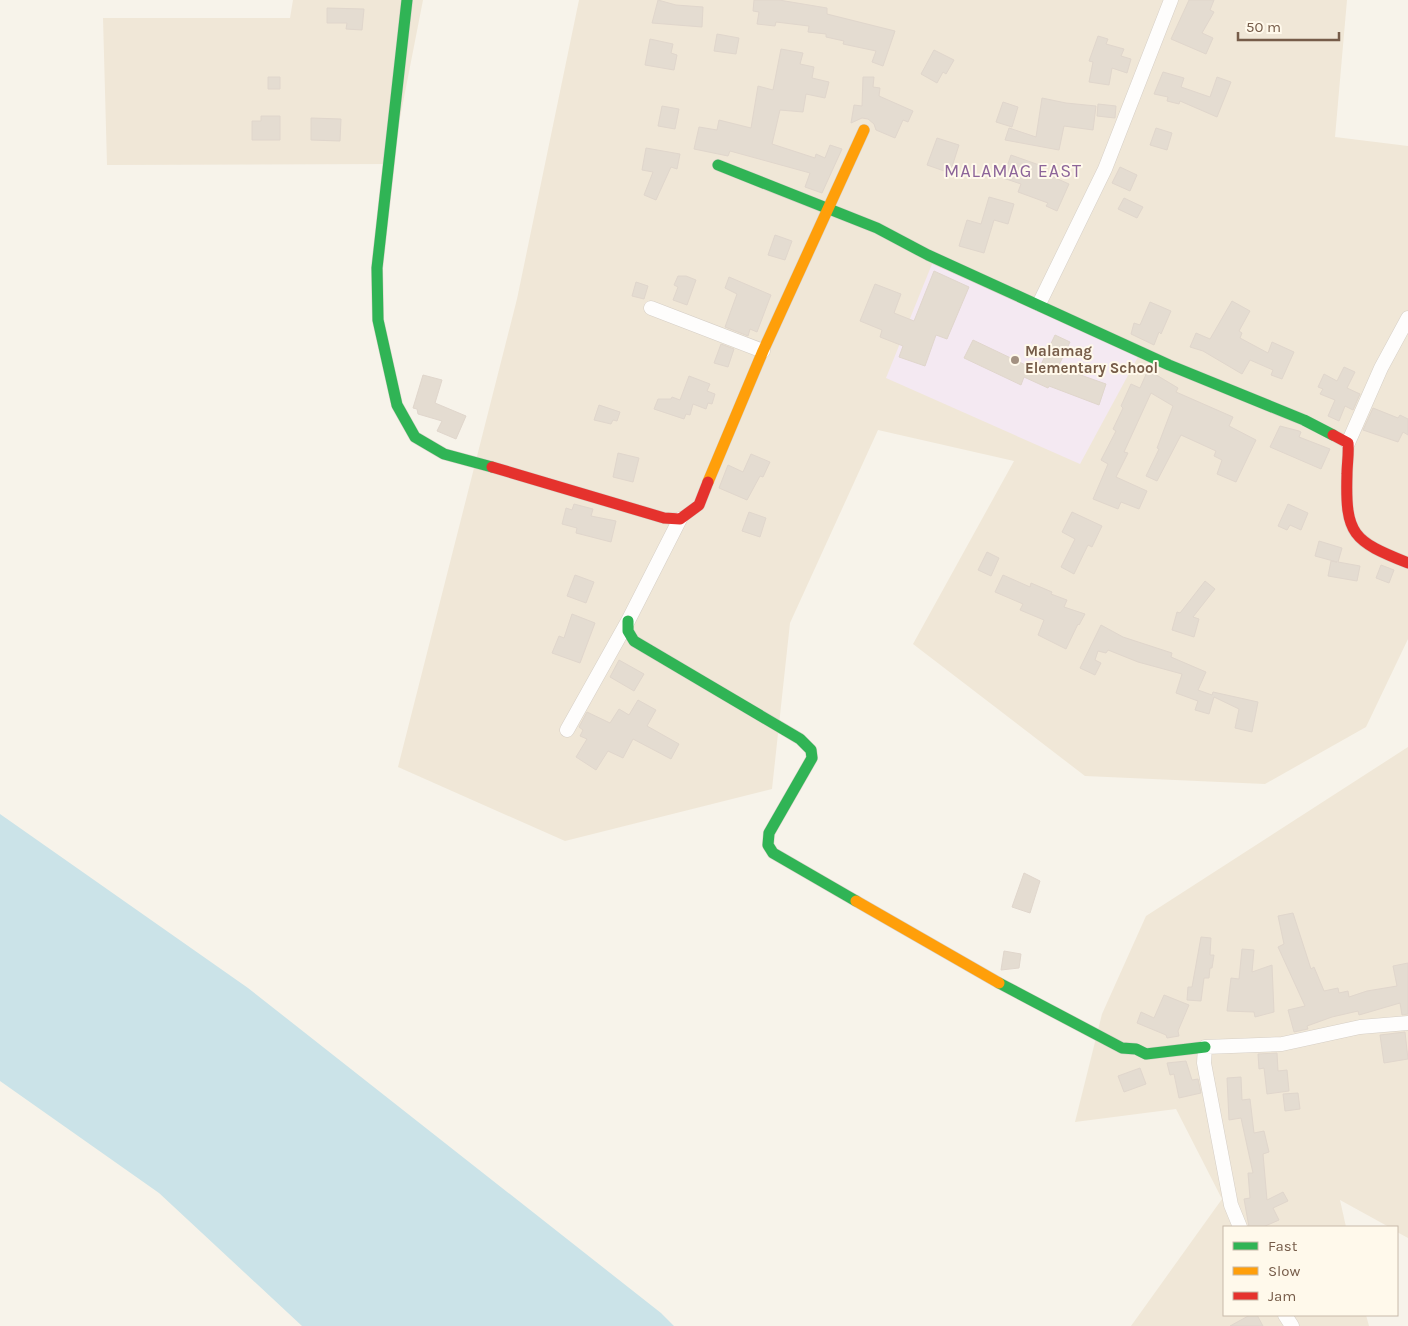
<svg xmlns="http://www.w3.org/2000/svg" width="1408" height="1326" font-family="Karla,sans-serif">
	<rect width="100%" height="100%" fill="#f7f3ea"/>
	<!-- residential -->
	<path fill="#f0e7d7" d="M293,0H423L391,164L107,165L103,18H290Z
		M579,0H1347L1335,137L1408,146V639L1366,727L1265,784L1085,776L913,644L1014,461L878,430L790,623L772,789L565,841L398,767L517,299Z
		M1408,747V1238L1397,1232V1227H1389L1340,1200L1346,1227H1224V1315H1366L1369,1326H1131L1222,1199L1176,1109L1075,1122L1102,1014L1146,916Z"/>
	<!-- education -->
	<path fill="#f4e9f2" d="M932,264L1139,355L1080,464L886,378Z"/>
	<!-- water -->
	<path fill="#cbe3e8" d="M0,814L248,988L661,1313L674,1326H302L159,1193L0,1081Z"/>
	<!-- building -->
	<path fill="#e4dcd1" stroke="#e0d6cc" d="M658,0L676,5L703,7L702,27L652,23Z
		M754,0H779L827,8V14L895,31L883,66L872,62L876,51L843,44L844,41L826,37V34L808,32L809,26L776,22L775,26L757,24L759,12L753,11Z
		M1189,0H1214L1210,10L1214,12L1202,33L1213,38L1206,54L1171,39Z
		M327,8L364,9L362,30L346,29L347,23H327Z
		M717,34L739,38L736,54L714,51Z
		M1098,36L1108,39L1106,44L1124,49L1121,56L1131,59L1127,73L1112,68L1109,85L1089,82L1093,62L1089,61Z
		M650,39L673,44L671,53L677,55L674,70L645,65Z
		M781,49L803,53L800,64L814,67L812,78L829,82L825,98L806,94L803,112L780,110L772,144L815,158L816,154L825,158L830,145L842,149L822,193L805,187L810,173L730,151L728,156L694,149L699,127L717,130L719,120L751,128L758,86L773,90Z
		M934,50L954,60L946,74L943,72L937,83L921,74Z
		M1163,72L1184,78L1181,87L1210,97L1217,77L1231,82L1217,117L1180,101L1179,104L1167,101L1168,97L1154,94Z
		M268,77H280V89H268Z
		M863,77H874L873,87L880,88L879,96L913,111L908,122L903,120L895,138L876,130L874,124L868,119L862,118L851,123L854,105L862,106Z
		M1042,98L1066,103L1096,106L1093,130L1064,126L1059,150L1005,140L1009,128L1036,137Z
		M1003,102L1018,107L1012,127L996,122Z
		M1098,104L1116,106L1115,118L1097,116Z
		M662,106L679,109L675,129L658,126Z
		M261,116H280V140H252V121H261Z
		M311,118L341,119L340,141L311,140Z
		M1156,128L1172,133L1167,150L1150,145Z
		M937,138L959,145L950,173L927,165Z
		M646,148L680,154L677,169L671,167L656,200L644,195L653,172L642,170Z
		M1011,155L1042,166L1040,171L1069,184L1057,211L1046,206L1048,203L1018,192L1021,184L1003,178Z
		M1120,167L1137,175L1130,191L1112,183Z
		M989,197L1014,204L1008,224L994,220L984,253L959,246L967,220L981,224Z
		M1124,198L1143,207L1137,218L1118,209Z
		M775,235L792,241L785,260L768,255Z
		M934,271L969,287L947,339L936,335L925,366L899,357L903,346L880,337L882,330L860,321L875,284L901,294L894,313L914,321Z
		M678,276H686L696,280L687,305L673,300L678,287L674,285Z
		M729,277L771,295L757,332L750,329L748,336L725,327L737,294L725,288Z
		M636,282L648,286L644,299L632,296Z
		M1232,301L1250,311L1239,331L1242,333L1240,338L1268,353L1272,342L1294,352L1282,379L1271,375L1273,370L1250,360L1242,374L1203,351L1190,347L1196,333L1210,339Z
		M1150,302L1171,311L1161,334L1159,332L1154,345L1131,334L1134,323L1140,325Z
		M1055,335L1070,342L1058,367L1106,384L1099,405L1049,386L1048,388L1024,377L1021,385L964,358L973,340L1038,371Z
		M721,344L734,349L728,367L714,363Z
		M1344,367L1355,372L1347,388L1360,394L1353,410L1345,406L1339,421L1328,416L1335,400L1320,394L1323,389L1318,387L1324,374L1337,381Z
		M1148,370L1178,388L1176,392L1233,417L1229,426L1256,440L1236,482L1217,474L1222,460L1214,456L1216,451L1181,435L1157,481L1146,476L1159,449L1157,448L1173,406L1151,393L1124,452L1128,453L1116,477L1147,491L1139,509L1121,502L1118,509L1093,499L1108,464L1101,460L1116,431L1113,429L1123,408L1121,406L1131,384L1140,388Z
		M423,375L442,380L435,403L466,416L456,439L437,431L442,421L418,414L417,409L413,408Z
		M689,376L710,384L707,391L715,394L712,404L708,403L706,409L693,404L690,415L686,414L684,419L654,409L658,399H671L672,397L680,400Z
		M599,405L620,412L617,421L613,420L611,424L594,420Z
		M1373,408L1398,418L1400,415L1408,419V435L1403,432L1398,442L1363,430Z
		M1280,426L1299,431L1301,432L1299,437L1330,449L1321,469L1270,447Z
		M618,453L639,458L633,482L613,477Z
		M751,454L770,462L763,477L760,476L747,500L719,488L728,465L743,472Z
		M574,504L593,509L591,516L616,521L611,542L576,533L577,528L562,524L566,508L572,510Z
		M1288,504L1308,513L1301,530L1290,525L1287,530L1278,526Z
		M749,512L766,518L760,537L742,531Z
		M1072,512L1102,526L1092,547L1088,545L1074,574L1061,567L1075,539L1062,532Z
		M1319,541L1342,548L1338,562L1360,566L1357,581L1328,576L1331,561L1337,562L1315,556Z
		M987,552L999,558L991,576L978,570Z
		M1381,565L1394,570L1389,583L1376,578Z
		M575,575L594,582L586,603L567,596Z
		M1003,575L1030,587L1031,583L1052,592L1051,594L1067,600L1064,607L1085,614L1079,625L1078,624L1066,649L1038,635L1044,620L1020,610L1023,604L995,592Z
		M1205,581L1215,589L1193,617L1199,619L1194,637L1172,630L1177,612L1180,613Z
		M572,614L595,623L580,663L552,653L559,636L564,638Z
		M1101,625L1123,637L1172,653L1171,657L1206,672L1198,690L1212,695L1213,692L1258,702L1252,732L1235,728L1239,709L1214,697L1209,714L1195,710L1198,701L1176,693L1182,674L1138,662L1108,650L1106,653L1098,651L1095,660L1101,663L1095,675L1080,668Z
		M619,660L644,674L634,691L610,677Z
		M638,700L656,710L647,726L679,744L671,759L633,739L623,758L608,751L596,770L576,757L587,739L580,736L583,730L579,727L587,712L610,723L619,709L629,715Z
		M1024,873L1040,881L1030,913L1012,907Z
		M1293,913L1311,969L1314,967L1324,991L1338,988L1339,993L1348,991L1349,997L1367,991L1397,986L1393,966L1408,963V1014L1402,1015L1400,1003L1359,1015L1358,1011L1332,1017L1307,1026L1308,1029L1294,1032L1288,1010L1305,1006L1278,947L1284,944L1278,916Z
		M1201,937L1211,938L1210,955H1214L1212,968H1210L1209,978H1204L1201,1001L1187,1000L1188,987H1192Z
		M1242,949L1254,950L1252,972L1272,965L1274,1012L1255,1017L1254,1012L1227,1011L1231,978L1239,979Z
		M1004,951L1021,954L1019,968L1001,970Z
		M1164,995L1189,1005L1178,1031L1179,1036L1167,1038L1166,1035L1137,1023L1141,1012L1154,1018Z
		M1405,1032L1408,1059L1384,1063L1380,1035Z
		M1277,1053L1278,1071L1287,1070L1289,1091L1267,1094L1264,1068L1259,1069L1258,1054Z
		M1186,1061L1192,1080L1198,1079L1201,1093L1179,1098L1174,1074L1170,1075L1167,1063Z
		M1140,1068L1146,1084L1124,1092L1118,1076Z
		M1241,1077L1242,1100L1250,1099L1254,1133L1264,1131L1269,1152L1263,1154L1267,1200L1283,1192L1288,1201L1273,1208L1279,1220L1263,1227H1249L1244,1199L1250,1198L1248,1173H1253L1241,1118L1229,1120L1227,1078Z
		M1298,1093L1300,1109L1285,1111L1283,1094Z
		M1250,1315H1257L1263,1326H1230Z"/>
	<g fill="none" stroke-linecap="round" stroke-linejoin="round">
		<defs>
			<path id="street" d="M1039,304L1105,169L1171,0
				M651,308L763,351
				M1348,443L1381,368L1408,318
				M567,730L628,621L680,519
				M1240,1227L1231,1205L1204,1063L1205,1047L1282,1044L1360,1027L1408,1023
				M1285,1315L1292,1326"/>
			<path id="fast" d="M407,0L377,268L378,320L397,405L415,437L444,454L492,467
				M718,165L877,228L928,255L1169,365L1304,420L1333,435
				M628,621V631L634,641L800,739L811,750L812,758L769,833L768,845L773,853L856,901
				M999,983L1122,1048L1136,1049L1146,1054L1205,1047"/>
			<path id="slow" d="M708,482L763,351L864,130
				M856,901L999,983"/>
			<path id="jam" d="M1333,435L1348,443C1349,454 1347,464 1347,474C1345,535 1353,541 1408,563
				M492,467L664,518L680,519L699,505L708,482"/>
		</defs>
		<!-- street casing -->
		<use href="#street" stroke="#d6cfc6" stroke-width="15"/>
		<!-- fast casing -->
		<use href="#fast" stroke="#d6cfc6" stroke-width="12"/>
		<!-- slow casing -->
		<use href="#slow" stroke="#d6cfc6" stroke-width="12"/>
		<!-- jam casing -->
		<use href="#jam" stroke="#d6cfc6" stroke-width="12"/>
		<!-- street -->
		<use href="#street" stroke="#fefdfc" stroke-width="14"/>
		<!-- fast -->
		<use href="#fast" stroke="#30b455" stroke-width="11"/>
		<!-- slow -->
		<use href="#slow" stroke="#ff9f0a" stroke-width="11"/>
		<!-- jam -->
		<use href="#jam" stroke="#e5322d" stroke-width="11"/>
	</g>
	<!-- markers -->
	<circle fill="#a39181" stroke="#fff9eb" stroke-width="2" cx="1015" cy="360" r="5"/>
	<g text-anchor="middle" dominant-baseline="central" stroke-width="4" stroke-linejoin="round" paint-order="stroke">
		<!-- poi labels -->
		<g font-size="15" font-weight="bold" fill="#765c49" stroke="#fff9eb" text-anchor="start">
			<text x="1025" y="351">Malamag<tspan x="1025" dy="17">Elementary School</tspan></text>
		</g>
		<!-- quarter labels -->
		<g font-size="18" letter-spacing="1" fill="#8c6499" stroke="#fff9eb">
			<text x="1013" y="171">MALAMAG EAST</text>
		</g>
	</g>
	<!-- legend -->
	<rect x="1223" y="1226" width="175" height="90" fill="#fff9eb" stroke="#c8baaa"/>
	<rect x="1233" y="1242" width="25" height="8" fill="#30b455" stroke="#c8baaa"/>
	<text x="1268" y="1251" font-size="15" fill="#765c49">Fast</text>
	<rect x="1233" y="1267" width="25" height="8" fill="#ff9f0a" stroke="#c8baaa"/>
	<text x="1268" y="1276" font-size="15" fill="#765c49">Slow</text>
	<rect x="1233" y="1292" width="25" height="8" fill="#e5322d" stroke="#c8baaa"/>
	<text x="1268" y="1301" font-size="15" fill="#765c49">Jam</text>
	<!-- scale -->
	<path d="M1238 32v8h101v-8" fill="none" stroke="#765c49" stroke-width="2.5"/>
	<text x="1246" y="32" font-size="15" fill="#765c49" stroke="#fff9eb" stroke-width="4" paint-order="stroke">50 m</text>
</svg>
